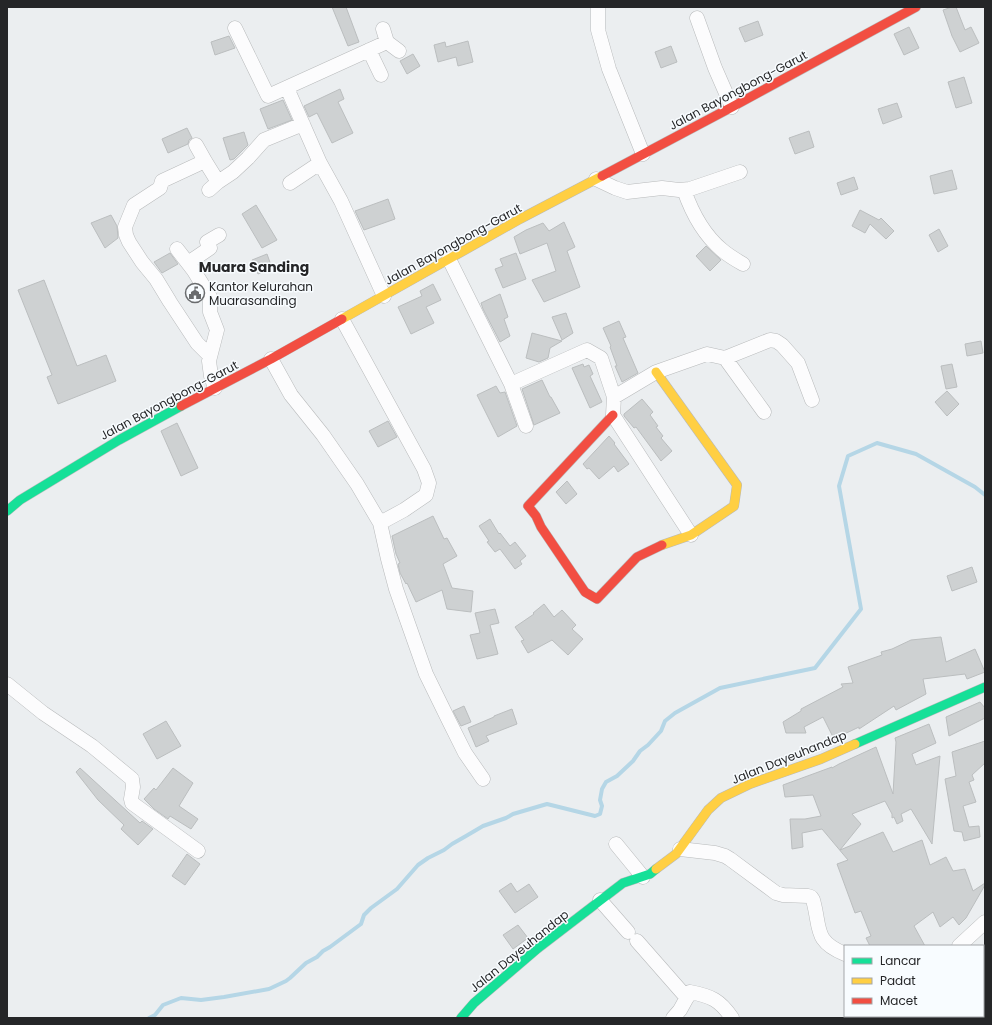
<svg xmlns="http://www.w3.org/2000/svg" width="992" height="1025" font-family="Poppins,sans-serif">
	<rect width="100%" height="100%" fill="#ebeef0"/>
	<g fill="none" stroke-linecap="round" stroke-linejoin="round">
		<!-- stream -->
		<path stroke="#b5d6e6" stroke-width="4" d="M149,1018L155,1015L163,1005L181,998L201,1000L224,997L269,989L286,981L290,978L306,963L317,957L323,951L330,947L361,924L364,915L371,908L397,889L418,865L428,858L444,850L452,844L466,836L483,826L506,818L513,814L547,804L595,816L600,814L602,806L600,800L602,789L606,782L617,776L633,761L640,751L648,745L661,731L665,721L675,713L720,688L815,668L861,609L839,486L848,456L877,443L916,454L975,487L985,495"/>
	</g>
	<!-- building -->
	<path fill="#ced1d2" stroke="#bbbebf" d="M332,7H346L359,42L348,46Z
		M952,7H956L965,30L971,27L979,43L960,52L952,36L943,10Z
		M758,21L763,35L745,42L739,28Z
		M909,27L919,48L904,55L894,34Z
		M229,36L235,48L215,55L211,42Z
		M468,41L473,62L458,66L456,57L438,62L434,45L445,42L446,47Z
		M671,46L677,62L661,68L655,52Z
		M413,54L420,66L407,74L400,61Z
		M964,77L972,103L956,108L948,82Z
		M340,89L344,99L338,102L353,133L332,143L317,113L309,117L304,106Z
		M283,100L292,120L268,129L260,109Z
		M897,103L902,117L883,124L878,109Z
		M187,128L192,138L189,140L188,144L168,153L162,139Z
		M809,131L814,147L795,154L789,138Z
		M244,132L248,145L234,159L230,160L223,138Z
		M952,170L957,189L934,194L930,176Z
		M854,177L858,189L841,195L837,183Z
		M388,199L395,219L364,230L355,211Z
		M256,205L277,240L262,248L242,214Z
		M860,210L879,220L881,218L894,231L886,239L870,224L865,233L852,226Z
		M111,215L117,226L118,238L105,248L91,223Z
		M564,222L575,247L567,251L580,287L544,302L532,280L556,271L547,243L520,254L514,237L526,230L543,223L549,231Z
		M939,229L948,246L938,252L929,235Z
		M706,246L721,260L710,271L696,256Z
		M170,253L178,264L162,273L154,262Z
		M516,253L526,279L503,288L495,269L503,266L500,259Z
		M267,254L272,268L258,274L252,260Z
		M44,280L77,366L106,355L116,381L58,404L47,377L52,375L18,290Z
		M433,284L441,300L426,307L434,323L411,334L398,307L422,296L420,291Z
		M500,294L508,317L504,319L510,336L500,342L483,309L481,303Z
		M566,313L573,333L562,340L552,317Z
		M619,321L626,337L623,338L638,373L622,382L615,366H617L610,347L611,346L603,328Z
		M532,333L562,341L550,348L548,358L539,362L526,358Z
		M981,341L983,353L967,356L965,344Z
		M583,364L584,367L589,365L593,374L590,376L602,402L590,408L572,368Z
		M952,364L957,387L946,389L941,366Z
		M542,380L550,397H551L560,413L534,425L522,389Z
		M496,386L500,393L505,392L517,426L498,437L477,395Z
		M947,391L959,404L947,416L935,402Z
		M642,399L653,412L650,415L658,426L656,427L663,436L661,438L672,451L661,461L636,427L634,428L624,416V414Z
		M388,421L397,437L378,447L369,431Z
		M177,423L198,468L181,476L161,431Z
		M609,436L615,443L614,444L629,464L618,472L614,466L599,479L589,468L587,469L583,464Z
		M567,481L577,494L566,504L556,492Z
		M433,516L444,539L447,538L457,556L443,564L452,588L473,591L471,612L447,609L442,590L416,602L407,583L406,584L400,573L398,564L400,563L396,554L392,536Z
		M490,519L499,534L500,533L510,546L515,542L526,556L520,561L522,564L515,569L500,549L495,552L487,542L489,541L479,526Z
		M972,567L977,582L952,591L947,576Z
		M544,604L554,617L562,610L576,625L572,629L583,639L568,655L552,640L528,653L521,641L524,640L515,627L534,614L533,613Z
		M495,609L499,623L490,625L498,654L477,659L470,635L480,633L475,613Z
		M941,637L946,662L975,649L985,672L967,679L965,674L923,679L926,694L896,710L894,706L859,729V727L834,739L823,717L804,727L806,733H786L783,722L801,711V709L843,687L841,684L853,683L848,667L882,655L881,652L892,649L911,640Z
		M980,702L985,708V718L949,736L946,717Z
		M464,706L471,722L461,726L453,711Z
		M512,709L517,724L486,736L489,741L476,747L468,728L494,717V716Z
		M166,721L181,746L157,759L143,734Z
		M929,724L936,743L912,754L916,765L940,756L932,844L911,809L901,814L903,821L897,824L894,817L892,818V814L885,801L852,814L861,824L840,850L883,832L893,852L922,840L930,865L946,857L953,871L965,869L973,891L985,883V885L966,918L959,925L953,917L940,927L933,912L914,926L925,946H870L866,938L871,936L861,911L855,913L837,864L848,860L822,829L802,833L803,847L792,849L790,819H805L821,816L813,795L785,797L783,785L832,767V768L839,764L876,747L893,794L896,742L895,738Z
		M985,741V763L972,775L974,780L969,782L976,802L963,806L969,827L979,826L980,837L964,841L962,832L954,831L945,779L956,776L952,752Z
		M80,768L140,823L142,821L153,829L138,845L121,829L124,825L98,800L76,772Z
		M173,768L193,783L179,806L198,819L191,829L170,816L168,819L154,809L144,799L154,788L156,790Z
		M187,854L200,864L185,885L172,876Z
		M511,883L517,892L529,884L538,897L515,913L499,891Z
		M518,925L528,938L513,949L503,935Z"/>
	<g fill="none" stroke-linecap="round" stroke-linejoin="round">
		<defs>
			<path id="street" d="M598,7V30L609,69L643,154
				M697,18L715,68L732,107
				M235,28L268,96L387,42L383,29
				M387,42L399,51
				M369,50L381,75
				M287,88L320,163L341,201L384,296
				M196,145L205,161
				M596,179L615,188L627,192L662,188L679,190L690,189L740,172
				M290,183L320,163
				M209,190L218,182
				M684,190C692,213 704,235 722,250C729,256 736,260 743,264
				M177,249L194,271L210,297V312L217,330L209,361L211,376L215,388
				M449,259L511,384L526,426
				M188,263L210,248L207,242L219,235
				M342,319L424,469L429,483L426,495L404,510L380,523
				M210,356L197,343L170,302L156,279L142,262L129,242L126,235L125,227L134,205L160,188L162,181L205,161L218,182L233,172L248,158L264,140L303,124
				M725,358L764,412
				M271,359L291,395L323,435L357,484L380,523L388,559L396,589L426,674L449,721L465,753L483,779
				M511,384L587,350L601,358L614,397L613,415L691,535
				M614,397L656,372L707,354L725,358L770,340L776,341L782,345L798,363L812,400
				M7,684L43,713L92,746L132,779L133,787L131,799L132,803L198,851
				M616,844L643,877
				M680,849L715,853L725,856L730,859L776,893L783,895L808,896L811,897L813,900C821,928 813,941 845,954
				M600,900L628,932
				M637,941L687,998
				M959,946L985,922
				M925,1016L926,1018
				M673,1018L680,1010L690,992C711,996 720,1000 732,1018"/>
			<path id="fast" d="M7,511L20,500L119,440L181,406
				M855,744L985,687
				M461,1018L474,1003L537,949L623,883L650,874L656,869"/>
			<path id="slow" d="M342,319L520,219L602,176
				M656,372L737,485L734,506L691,535L662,545
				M656,869L676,854L708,810L721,798L750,784L821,759L855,744"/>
			<path id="jam" d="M602,176L732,107L916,7
				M181,406L271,359L342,319
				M613,415L528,506L536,516L541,527L585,592L597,599L637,557L662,545"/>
		</defs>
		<!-- street casing -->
		<use href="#street" stroke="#b8babb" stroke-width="15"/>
		<!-- fast casing -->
		<use href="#fast" stroke="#b8babb" stroke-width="10"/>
		<!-- slow casing -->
		<use href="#slow" stroke="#b8babb" stroke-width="10"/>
		<!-- jam casing -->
		<use href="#jam" stroke="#b8babb" stroke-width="10"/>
		<!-- street -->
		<use href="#street" stroke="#fcfcfd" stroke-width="14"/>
		<!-- fast -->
		<use href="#fast" stroke="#16e098" stroke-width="9"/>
		<!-- slow -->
		<use href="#slow" stroke="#ffcf43" stroke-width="9"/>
		<!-- jam -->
		<use href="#jam" stroke="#f24e42" stroke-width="9"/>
	</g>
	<!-- icons -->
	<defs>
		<symbol id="civic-ring" viewBox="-11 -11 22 22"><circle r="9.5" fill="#f8fcff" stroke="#6a6c6e" stroke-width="1.5"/><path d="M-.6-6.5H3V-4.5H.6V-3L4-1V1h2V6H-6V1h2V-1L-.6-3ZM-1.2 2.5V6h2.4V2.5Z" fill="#6a6c6e"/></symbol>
	</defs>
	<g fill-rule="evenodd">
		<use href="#civic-ring" x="184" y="282" width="22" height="22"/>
	</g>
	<g text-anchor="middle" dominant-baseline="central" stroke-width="3" stroke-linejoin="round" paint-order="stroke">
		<!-- street labels -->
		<g font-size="12" fill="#252628" stroke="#f8fcff">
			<text transform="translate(738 90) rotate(-28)">Jalan Bayongbong-Garut</text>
			<text transform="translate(453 244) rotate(-29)">Jalan Bayongbong-Garut</text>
			<text transform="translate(169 400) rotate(-28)">Jalan Bayongbong-Garut</text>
			<text transform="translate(789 757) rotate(-22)">Jalan Dayeuhandap</text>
			<text transform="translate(519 951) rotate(-39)">Jalan Dayeuhandap</text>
		</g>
		<!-- poi labels -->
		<g font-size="12" fill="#252628" stroke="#f8fcff" text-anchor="start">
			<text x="209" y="286">Kantor Kelurahan<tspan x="209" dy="14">Muarasanding</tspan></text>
		</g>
		<!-- quarter labels -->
		<g font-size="14" font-weight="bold" fill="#252628" stroke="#f8fcff">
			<text x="254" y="267">Muara Sanding</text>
		</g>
	</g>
	<!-- border -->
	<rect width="992" height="1025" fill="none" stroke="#252628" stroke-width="16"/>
	<!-- legend -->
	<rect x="844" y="945" width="140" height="72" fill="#f8fcff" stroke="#a4a6a9"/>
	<rect x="852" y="958" width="20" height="6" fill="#16e098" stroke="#a4a6a9"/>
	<text x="880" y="965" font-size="12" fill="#252628">Lancar</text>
	<rect x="852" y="978" width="20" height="6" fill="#ffcf43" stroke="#a4a6a9"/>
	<text x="880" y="985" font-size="12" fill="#252628">Padat</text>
	<rect x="852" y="998" width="20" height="6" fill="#f24e42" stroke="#a4a6a9"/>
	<text x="880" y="1005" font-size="12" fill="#252628">Macet</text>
</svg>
